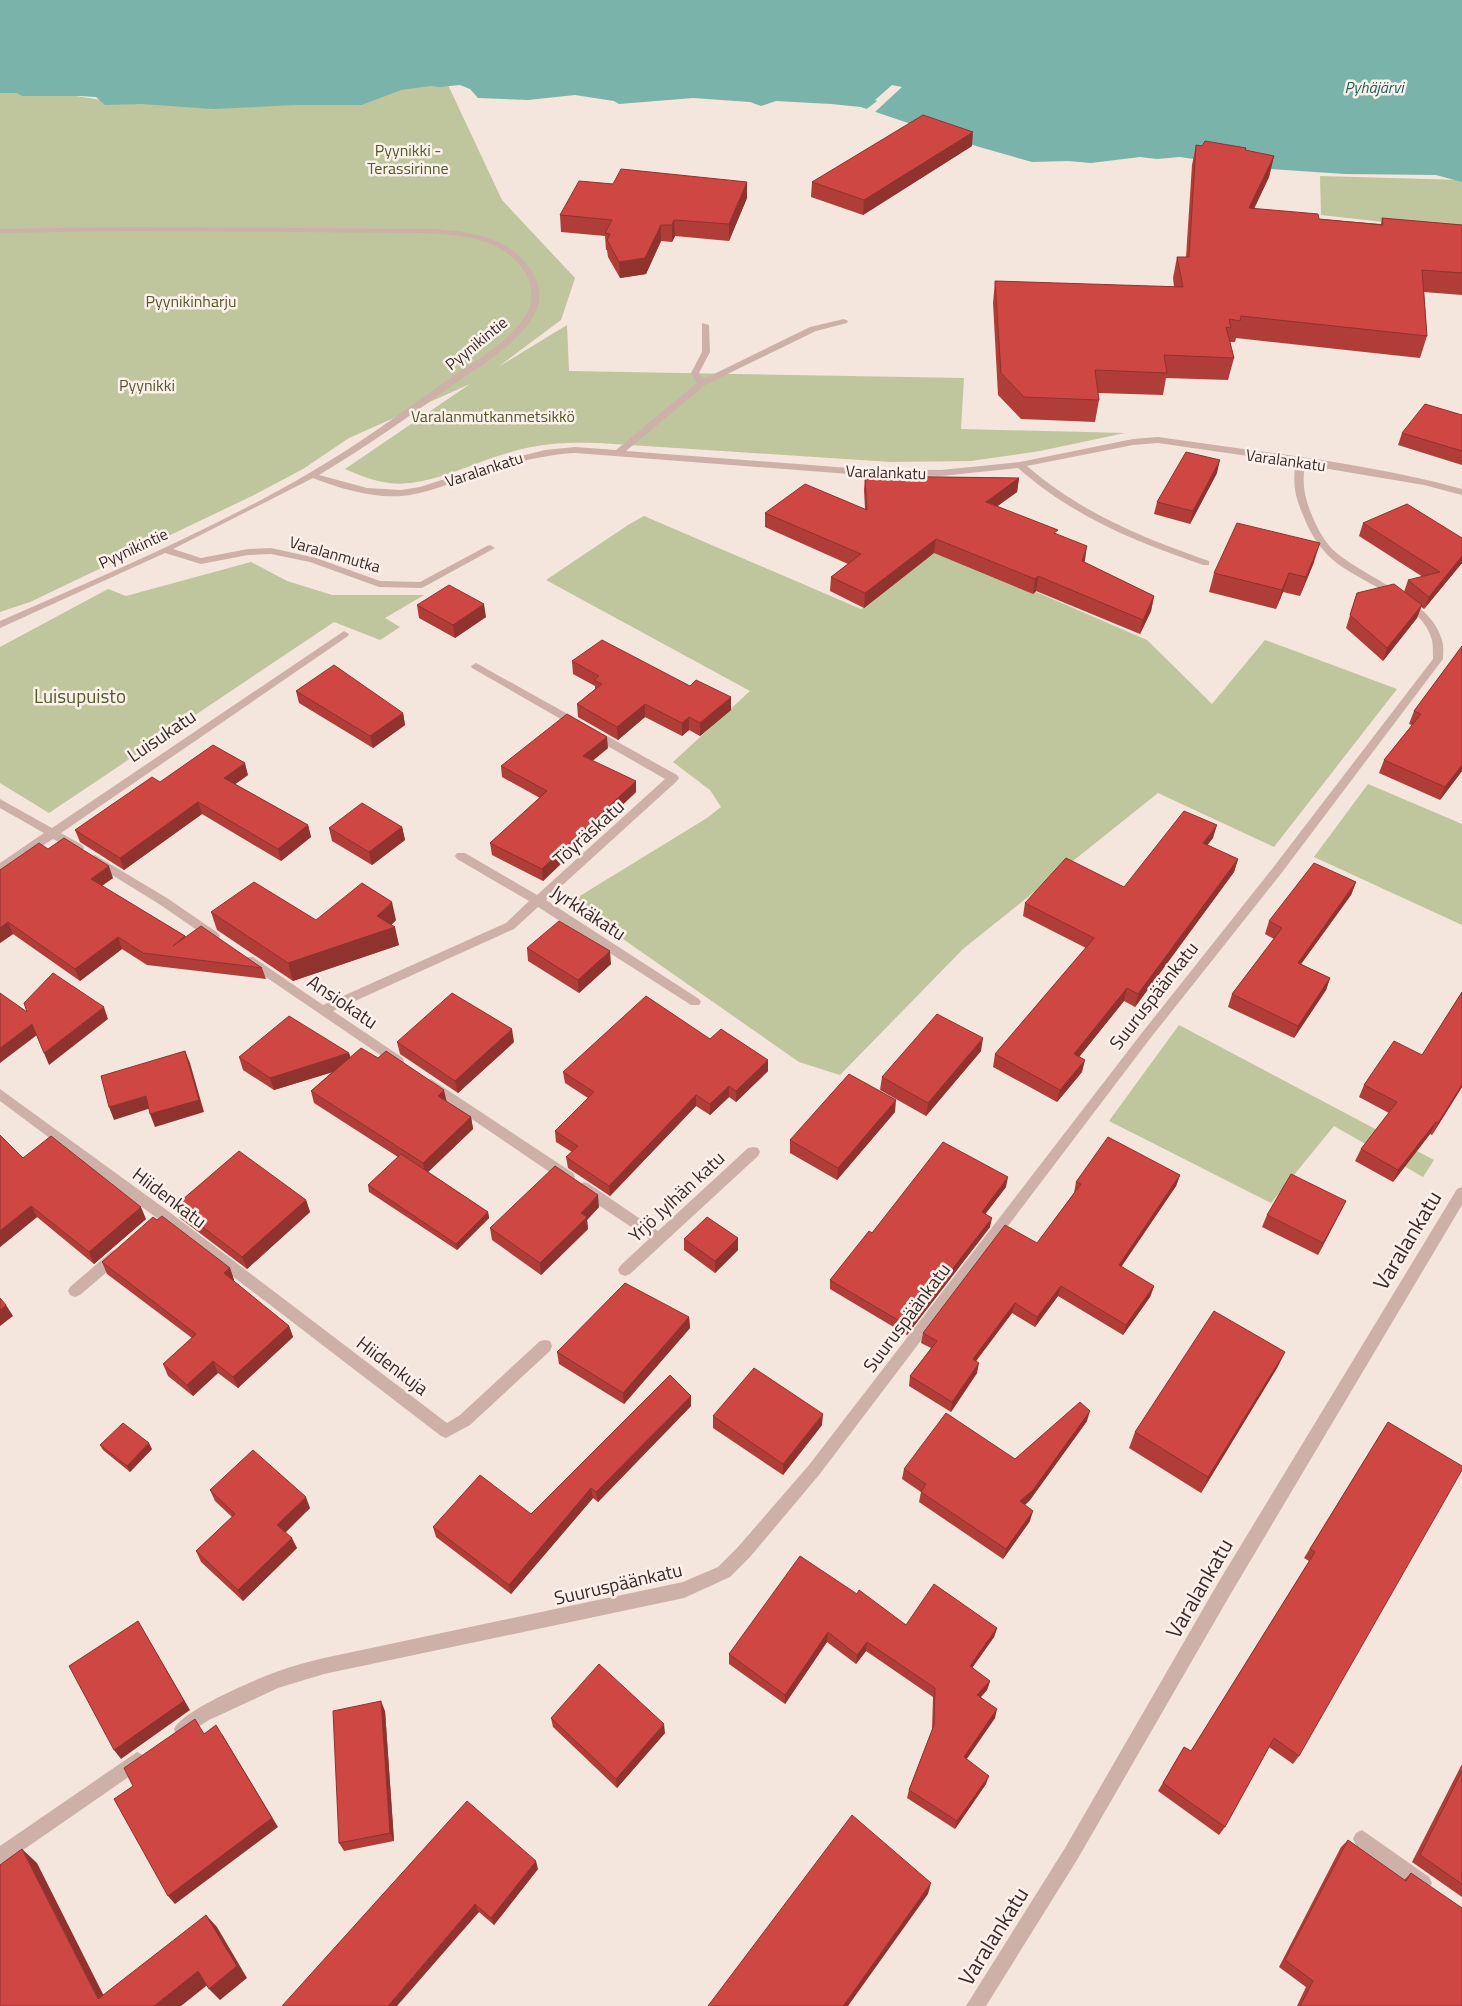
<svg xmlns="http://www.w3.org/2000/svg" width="1462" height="2006" font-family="'Titillium Web',sans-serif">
	<rect width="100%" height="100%" fill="#f4e5dd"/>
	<!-- green -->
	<path fill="#bfc59c" d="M448,85L502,200L575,278L561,320L498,367L567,325L569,371L964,378L961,429L1125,433L1040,451L971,461L891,462L599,443C568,442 540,443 511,452C474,462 427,488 389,483C373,481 359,475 345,469L470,384L349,438L303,469L252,496L30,602L0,612V93H16L23,96H76L127,104L362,105L407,86Z
		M1320,176L1462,180V231L1321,215Z
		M644,516L861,609L942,547L958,558L1147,640L1212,704L1265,640L1397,689L1274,847L1158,793L963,949L840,1075L799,1062L570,902L707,818L721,807L710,790L673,762L750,691L546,580L628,525Z
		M251,562L287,581L332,595H424L385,618L400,627L380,640L334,622L49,813L0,783V647L108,589L126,596Z
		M1368,784L1462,824V925L1314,857Z
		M1179,1025L1434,1160L1423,1177L1334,1126L1271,1203L1109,1121Z"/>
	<!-- water -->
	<path fill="#7ab3aa" d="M0,0H1462V182L1436,175L1345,174L1256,168L1180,157L1157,159L1140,157L1091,163L1068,161L1032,162L976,146L861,107L831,104L776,101L761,106L750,102L693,98L619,104L614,101L575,95L528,100L478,98L470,89L460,85L440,87L430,86L401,90L362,105H296L213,109L141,104L105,105L96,97L79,96H22L16,93H0Z"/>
	<!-- pier -->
	<path fill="#f4e5dd" d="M892,85L902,87L875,112L865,110L872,105L877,101L875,100Z"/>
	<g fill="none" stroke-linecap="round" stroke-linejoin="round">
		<!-- minor -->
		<path fill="#cdb1a8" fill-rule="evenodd" d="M125,227L437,229C471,232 507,237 528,266C537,278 543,293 537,308C525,340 481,365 454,384C410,416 366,447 319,475L367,488L401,490L420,487L497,462L545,450L575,447L616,450L697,383L691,373L702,352V323L709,325L710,352L699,373L704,379L810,327L844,319L848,321L847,323L816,331L705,385L626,451L862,469L941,470L1020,462L1133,439L1158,437C1259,452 1363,462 1462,489V495L1424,485L1305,465C1302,482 1304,496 1311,513C1316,526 1323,539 1332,549C1362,577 1432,599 1442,640C1444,646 1443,653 1443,659L1280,875L1149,1040L819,1475L750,1557L730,1577L684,1598L324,1674L278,1688L209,1720L182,1737L176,1735L174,1729C181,1711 256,1679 276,1672C292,1666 308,1662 324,1658L683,1582L718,1567L738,1547L809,1465L1141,1034L1272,869L1433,659C1433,653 1433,645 1432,640C1423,604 1365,584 1338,564C1322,552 1310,534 1303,515C1295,497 1292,482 1296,463L1158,443L1133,445L1027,466C1081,513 1143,538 1209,561V565H1203C1134,541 1074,517 1018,468L941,476L862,475L575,453C538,455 503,466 468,477C446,485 424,494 402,496C371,498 341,489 313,478L173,549L201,558L248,549L271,548L316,558L380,581L420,582L487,546L490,545L495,548L422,588L379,587L310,562L271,554L248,555L201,564L165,553L0,628V621C105,575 212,530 311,472C359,444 404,411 449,379C474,362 514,339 528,311C534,298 532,283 524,271C502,237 459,235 423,233L125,231L0,233V229Z
			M344,631L349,634L348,636L61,833L82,845L84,848L82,851H74L53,839L0,873V863L44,833L0,808V799L52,828Z
			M476,663L677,775L679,778L677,781L546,900L699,999L701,1002L699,1005H691L538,907L514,929L333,1011L403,1058L404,1062L403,1066L398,1067L245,963L243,960L245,957H253L323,1005L506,923L529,901L457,859L455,856L457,853H465L537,895L665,779L472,668L471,666Z
			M95,855L167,898L218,933L220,936L218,939H210L159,904L91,862L89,859L91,856Z
			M431,1079L573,1173L575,1177L573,1181L568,1183L563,1181L426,1088L424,1084L426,1080Z
			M0,1089L168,1211L447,1423L460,1415L540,1341L545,1340L550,1341L552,1346L550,1351L470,1425L446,1438L441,1436L158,1219L0,1101Z
			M753,1147L758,1148L760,1152L758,1156L630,1274L625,1276L620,1274L618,1270L620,1266L649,1239L579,1192L577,1188L579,1184L584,1182L589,1184L658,1231L748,1148Z
			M1462,1187V1205L1230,1595L1077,1860L986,2006H966L1065,1848L1218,1583L1457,1189Z
			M117,1249L122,1251L124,1255L122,1259L80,1295L75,1297L70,1295L68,1291L70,1287L112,1251Z
			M137,1752L143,1755L146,1761L143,1767L0,1866V1846Z
			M1362,1830L1429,1877L1432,1883L1429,1889L1423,1892L1417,1889L1356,1845L1353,1839L1356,1833Z"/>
	</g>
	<!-- wall -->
	<path fill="#b13d39" d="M1196,145L1202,146L1246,148V151L1274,156L1269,177L1254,209L1319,219L1381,224L1382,218L1462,225V295L1424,292L1427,336L1420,358L1236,338L1235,342H1230L1234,358L1228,380L1166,378L1163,395L1098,393L1099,400L1095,422L1021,419L998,395L993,303L995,281L1174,287L1173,278L1177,257H1186L1192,165Z
		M972,146L863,215L811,197L812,182Z
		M747,198L729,241L675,236L672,242L661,241L646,274L620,278L608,257L607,250H606L605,236L561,232L560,215Z
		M1462,415V465L1398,445L1402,433Z
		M1217,473L1190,524L1154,514L1157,502Z
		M865,476L1019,478L1017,492L997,506L1057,534L1085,560L1084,562L1154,596L1151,611L1140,634L1036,591L1033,594L934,553L864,608L830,591L831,577L848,564L765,527V513L865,509L864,490Z
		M1363,523L1462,538V563L1424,609L1421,607L1417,618L1383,661L1346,628L1357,593L1404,592L1408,580L1423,577L1359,536Z
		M1314,562L1300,596L1283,592L1276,609L1209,592L1214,573Z
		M417,605L486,617L455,638L419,618Z
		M1462,646V771L1440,800L1379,773L1384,760L1412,725L1409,724L1414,711Z
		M572,661L731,710L700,736L689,730L682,736L645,717L618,740L578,717L577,704L595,689V686L573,674Z
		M296,691L403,713L405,725L373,748L299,703Z
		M608,748L592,761L636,792L543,881L492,855L490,843L540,798L502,777L501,766Z
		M248,775L235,784L308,825L311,837L281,861L202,814L124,870L80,842L75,830L160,782Z
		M402,827L405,840L372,865L332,841L329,828Z
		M1213,838L1207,845L1238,859L1234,872L1135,1007L1124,1001L1079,1057L1082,1072L1057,1102L993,1067L995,1054L1086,948L1023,916L1025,903L1124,887Z
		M48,849L113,878L102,886L185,936L186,937L262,968L266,979L147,965L122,949L80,981L13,934L0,943V870Z
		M1356,882L1351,895L1301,964L1330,978L1326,990L1294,1038L1228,1007L1232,994L1274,939L1265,934L1269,921Z
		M211,912L316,920H396L391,925L399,945L293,981L217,930Z
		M527,948L611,964L579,993L528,961Z
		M1462,992V1087L1432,1135L1430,1134L1393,1182L1355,1161L1361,1149L1389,1113L1359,1097L1364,1085L1422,1055Z
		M710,1039L768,1071L736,1102L729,1097L710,1115L696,1106L610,1196L568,1168L566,1157L572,1152L556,1142L555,1131L588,1098L565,1083L563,1072Z
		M397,1042H514L458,1093L400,1054Z
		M981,1051L926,1116L880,1090L882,1077Z
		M349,1053L350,1057L446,1101L471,1117L473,1129L428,1172L488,1212L489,1218L457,1250L369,1192L368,1185L398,1157L314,1103L311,1091L332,1072L274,1090L243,1070L239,1057Z
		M895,1112L837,1180L790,1153V1140Z
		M0,1135L23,1158L146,1219L94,1264L37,1217L0,1247Z
		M1180,1175L1176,1186L1121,1267L1154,1286L1150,1297L1123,1335L1058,1296L1035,1327L1012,1313L976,1361L977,1373L951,1412L909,1386L910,1376L931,1348L921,1343L923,1333L1037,1243L1074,1193L1076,1182Z
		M1006,1187L985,1214L990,1227L907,1335L830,1289V1280L872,1233Z
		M306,1200L310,1212L247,1269L180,1218L175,1206Z
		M1346,1201L1318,1255L1262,1227L1267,1215Z
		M599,1207L587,1220L588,1229L541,1275L492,1240L490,1228Z
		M157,1220L230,1268L234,1280L233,1281L289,1326L293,1337L238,1388L218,1373L193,1396L168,1376L163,1364L192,1338L107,1274L102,1262Z
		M738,1238V1250L715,1273L684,1250V1239Z
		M689,1317L690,1328L624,1404L559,1364L557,1352Z
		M1285,1352L1277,1368L1201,1493L1129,1448L1135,1432Z
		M691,1406L598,1502L593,1498L511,1594L436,1537L433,1527L531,1514Z
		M713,1416L822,1425L783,1475L713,1428Z
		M1087,1421L1030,1500L1025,1505L1030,1521L1003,1559L919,1502L921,1492L902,1479L904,1469L1015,1459Z
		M1388,1422L1299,1756L1293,1764L1269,1747L1225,1827L1219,1835L1158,1791L1184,1747L1191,1751L1309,1561L1304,1558Z
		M100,1445L152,1449L130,1472L103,1450Z
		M210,1490L310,1508L285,1532L297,1548L243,1601L201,1562L196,1551L232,1517L215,1501Z
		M857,1594L906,1625L997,1628L994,1637L972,1668L990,1681L987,1690L981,1697L995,1718L966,1759L986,1784L955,1829L907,1798L909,1790L932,1730L933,1697L866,1651L856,1664L827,1642L785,1704L729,1664V1654Z
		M385,1711L394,1841L344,1851L339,1843Z
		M551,1718L665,1733L617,1788L553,1727Z
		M1462,1764V1897L1412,1862Z
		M1348,1840L1404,1880L1411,1873L1462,2006H1297L1306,1987L1279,1967L1341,1847Z
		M538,1869L494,1925L479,1912L282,2006Z"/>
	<!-- shaded-wall -->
	<path fill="#90322e" d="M973,132L972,146L863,215L864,200Z
		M1274,156L1269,177L1244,229L1249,208Z
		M747,182V198L729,241V224Z
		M674,220L675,236L672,242V225Z
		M661,225V241L646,274L620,278L619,262Z
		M1220,460L1217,473L1190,524L1193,511Z
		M1019,478L1017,492L984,516L986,502Z
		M936,539L934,553L864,608L865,593Z
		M1320,543L1314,562L1300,596L1306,577Z
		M1087,546L1085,560L1079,575L1082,561Z
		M1462,556V563L1424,609L1429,597Z
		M1289,573L1283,592L1276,609L1282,590Z
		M1038,576L1036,591L1033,594L1035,579Z
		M1154,596L1151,611L1140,634L1143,620Z
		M484,604L486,617L455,638L453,625Z
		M1422,605L1417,618L1383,661L1387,648Z
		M731,697V710L700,736V723Z
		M645,704V717L618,740L617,727Z
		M403,713L405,725L373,748L370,736Z
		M689,717V730L682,736V723Z
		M607,737L608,748L584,768L583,756Z
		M245,763L248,775L227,790L224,778Z
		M1462,765V771L1440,800L1445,787Z
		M636,781V792L543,881L542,869Z
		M198,802L202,814L124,870L120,858Z
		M308,825L311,837L281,861L278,849Z
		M1217,825L1213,838L1199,856L1203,843Z
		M402,827L405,840L372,865L369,852Z
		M1238,859L1234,872L1135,1007L1138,994Z
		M109,866L113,878L95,890L91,879Z
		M1356,882L1351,895L1293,975L1298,963Z
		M392,902L396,920L385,931L395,927L399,945L293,981L288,963L377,916Z
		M8,922L13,934L0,943V928Z
		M118,937L122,949L80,981L75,969Z
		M610,951L611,964L579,993L578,980Z
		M1330,978L1326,990L1294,1038L1298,1026Z
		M1127,988L1124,1001L1071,1067L1074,1054Z
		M104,1007L108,1019L49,1065L44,1053Z
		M32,1024L37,1035L0,1063V1048Z
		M512,1029L514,1042L458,1093L455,1081Z
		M983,1038L981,1051L926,1116L928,1103Z
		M185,1051L190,1063L204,1112L155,1127L150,1114Z
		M349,1053L353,1066L274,1090L270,1078Z
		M768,1060V1071L736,1102V1091Z
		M1085,1060L1082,1072L1057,1102L1060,1090Z
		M1462,1085V1087L1432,1135L1438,1123Z
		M729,1086V1097L710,1115V1104Z
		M444,1090L447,1103L438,1096Z
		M696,1095V1106L610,1196L609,1186Z
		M146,1096L151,1108L114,1120L109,1107Z
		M896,1100L895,1112L837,1180L838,1168Z
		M471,1117L473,1129L425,1175L423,1163Z
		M1436,1122L1430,1134L1393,1182L1398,1170Z
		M1180,1175L1176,1186L1115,1276L1119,1265Z
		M1008,1177L1006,1187L980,1221L982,1212Z
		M598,1195L599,1207L587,1220L588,1229L541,1275L540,1263L581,1213Z
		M306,1200L310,1212L247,1269L242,1257Z
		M1346,1201L1340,1213L1318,1255L1323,1243Z
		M31,1206L37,1217L0,1247V1231Z
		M141,1207L146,1219L94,1264L89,1252Z
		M488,1212L489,1218L457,1250L456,1244Z
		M992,1218L990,1227L907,1335L908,1326Z
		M738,1238V1250L715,1273V1261Z
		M230,1268L234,1280L229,1285L224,1273Z
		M1061,1286L1058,1296L1035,1327L1037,1317Z
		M1154,1286L1150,1297L1123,1335L1126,1325Z
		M1015,1303L1012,1313L970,1369L973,1359Z
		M6,1305L13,1316L0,1326V1310Z
		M689,1317L690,1328L624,1404L623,1393Z
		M289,1326L293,1337L238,1388L233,1377Z
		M1285,1352L1277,1368L1201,1493L1208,1477Z
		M213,1361L218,1373L193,1396L187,1385Z
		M979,1363L977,1373L951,1412L952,1402Z
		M691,1396V1406L598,1502L596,1492Z
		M1090,1411L1087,1421L1030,1500L1017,1512L1020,1501Z
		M823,1414L822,1425L783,1475V1464Z
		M149,1443L152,1449L130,1472L127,1466Z
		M591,1488L593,1498L511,1594L509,1585Z
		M306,1497L310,1508L282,1536L277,1525Z
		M1033,1511L1030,1521L1003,1559L1006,1549Z
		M292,1538L297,1548L243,1601L238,1590Z
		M138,1621L190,1710L121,1759L114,1750Z
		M997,1628L994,1637L967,1675L970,1666Z
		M828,1632L827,1642L785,1704V1695Z
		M867,1642L866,1651L856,1664L857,1655Z
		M990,1681L987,1690L975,1703L977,1695Z
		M381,1701L385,1711L394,1841L390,1833Z
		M997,1709L995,1718L962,1766L964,1757Z
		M664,1724L665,1733L617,1788L616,1779Z
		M222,1734L278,1827L175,1904L168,1896Z
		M989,1776L986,1784L955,1829L957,1821Z
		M22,1849L37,1863L109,2006L98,1999Z
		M536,1861L538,1869L494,1925L491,1918Z
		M931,1883L928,1894L848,2006H843Z
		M475,1904L479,1912L397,2006H388Z
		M206,1915L217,1927L247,1978L220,2000L209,1989Z
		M198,1971L210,1983L181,2006H154Z"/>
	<!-- building -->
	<path fill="#ce4742" stroke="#90322e" d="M923,115L973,132L864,200L812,182Z
		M1205,141L1246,148L1245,150L1274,156L1249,208L1318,214L1319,219L1383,225L1382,218L1462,225V273L1422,270L1427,336L1241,316L1240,321L1229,319L1231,328L1226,327L1234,358L1164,355L1167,373L1095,370L1099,400L1024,397L1001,373L995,281L1183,287L1177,257H1189L1196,145L1202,146Z
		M621,169L747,182L729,224L674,220L672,225H661L645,258L619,262L607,240L610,234L605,233L612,220L560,215L579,181L613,184Z
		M1425,404L1462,415V451L1402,433Z
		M1186,452L1220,460L1193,511L1157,502Z
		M865,476L1019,478L986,502L1058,530L1054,533L1087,546L1082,561L1154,596L1143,620L1038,576L1035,579L936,539L865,593L831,577L861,554L765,513L805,484L867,510Z
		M1407,504L1462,538V556L1429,597L1408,580L1440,572L1363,523Z
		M1237,523L1320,543L1306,577L1289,573L1282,590L1214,573Z
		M1394,584L1422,605L1387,648L1350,615L1357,593Z
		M449,585L484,604L453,625L417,605Z
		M602,640L690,686L696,680L731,697L700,723L689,717L682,723L645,704L617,727L577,704L602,684L594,680L599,676L572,661Z
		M1462,646V765L1445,787L1384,760L1421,714L1414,711Z
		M334,665L403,713L370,736L296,691Z
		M567,714L607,737L583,756L636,781L542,869L490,843L547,791L501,766Z
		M213,745L245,763L224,778L308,825L278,849L198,802L120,858L75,830L152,777L160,782Z
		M362,803L402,827L369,852L329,828Z
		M1184,811L1217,825L1203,843L1238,859L1138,994L1127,988L1074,1054L1085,1060L1060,1090L995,1054L1094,938L1025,903L1066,858L1124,887Z
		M64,838L109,866L91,879L185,936L173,946L201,926L262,968L143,953L118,937L75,969L8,922L0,928V870L39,843L48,849Z
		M1314,863L1356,882L1298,963L1330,978L1298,1026L1232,994L1282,928L1269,921Z
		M254,882L316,920L362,883L392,902L377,916L395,927L288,963L211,912Z
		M559,921L610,951L578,980L527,948Z
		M53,973L104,1007L44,1053L32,1024L0,1048V993L27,1012L24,1003Z
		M1462,992V1085L1438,1123L1436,1122L1398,1170L1361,1149L1397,1102L1364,1085L1394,1041L1422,1055Z
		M452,993L512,1029L455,1081L397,1042Z
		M646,996L710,1039L721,1029L768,1060L736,1091L729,1086L710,1104L696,1095L609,1186L566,1157L578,1146L555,1131L594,1092L563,1072Z
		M937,1014L983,1038L928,1103L882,1077Z
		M289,1016L349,1053L270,1078L239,1057Z
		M361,1048L378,1058L386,1051L444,1090L438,1096L471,1117L423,1163L311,1091Z
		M185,1051L199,1100L150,1114L146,1096L109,1107L101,1076Z
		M849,1074L896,1100L838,1168L790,1140Z
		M0,1135L23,1158L51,1136L141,1207L89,1252L31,1206L0,1231Z
		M1108,1137L1180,1175L1119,1265L1154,1286L1126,1325L1061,1286L1037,1317L1015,1303L973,1359L979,1363L952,1402L910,1376L937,1341L923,1333L1005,1225L1037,1243L1081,1184L1076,1182Z
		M943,1142L1008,1177L982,1212L992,1218L908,1326L830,1280L869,1231L872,1233Z
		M239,1151L306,1200L242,1257L175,1206Z
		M401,1154L488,1212L456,1244L368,1185Z
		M555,1166L598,1195L581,1213L587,1217L540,1263L490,1228Z
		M1291,1174L1346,1201L1323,1243L1267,1215Z
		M162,1216L230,1268L224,1273L289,1326L233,1377L213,1361L187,1385L163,1364L196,1334L102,1262L153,1217L157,1220Z
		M707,1217L738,1238L715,1261L684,1239Z
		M625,1283L689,1317L623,1393L557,1352Z
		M0,1298L6,1305L0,1310Z
		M1214,1311L1285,1352L1208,1477L1135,1432Z
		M754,1368L823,1414L783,1464L713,1416Z
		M670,1375L691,1396L596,1492L591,1488L509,1585L433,1527L480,1475L531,1514Z
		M1080,1402L1090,1411L1033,1490L1020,1501L1033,1511L1006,1549L921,1492L926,1484L904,1469L946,1413L1015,1459Z
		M1388,1422L1462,1466V1470L1299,1756L1274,1738L1225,1827L1163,1783L1184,1747L1191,1751L1315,1552L1310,1549Z
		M123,1423L149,1443L127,1466L100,1445Z
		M253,1450L306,1497L277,1525L292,1538L238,1590L196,1551L235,1514L210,1490Z
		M800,1556L857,1594L859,1590L906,1625L934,1584L997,1628L970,1666L990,1681L977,1695L997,1709L964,1757L989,1776L957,1821L909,1790L934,1725L935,1688L867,1642L857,1655L828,1632L785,1695L729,1654Z
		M138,1621L184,1701L114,1750L69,1666Z
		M599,1664L664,1724L616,1779L551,1718Z
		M381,1701L390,1833L339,1843L333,1711Z
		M195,1719L204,1734L216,1725L272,1818L168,1896L114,1799L133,1786L124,1768Z
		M1462,1771V1884L1420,1855Z
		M467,1801L536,1861L491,1918L475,1904L388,2006H282Z
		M852,1815L931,1883L843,2006H708Z
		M1348,1840L1406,1881L1411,1873L1462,1908V2006H1300L1313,1981L1285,1960Z
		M22,1849L98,1999L206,1915L237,1966L209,1989L198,1971L154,2006H0V1865Z"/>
	<g text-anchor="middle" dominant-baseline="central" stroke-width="5" stroke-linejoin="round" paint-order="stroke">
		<!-- far-water labels -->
		<g font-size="16" font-style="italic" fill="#1b5f55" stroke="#fbf0ea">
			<text x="1374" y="87">Pyhäjärvi</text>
		</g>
		<!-- far-park labels -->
		<g font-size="16" fill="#525a2b" stroke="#fbf0ea">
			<text x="408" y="150">Pyynikki -<tspan x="408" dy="18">Terassirinne</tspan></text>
			<text x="191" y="301">Pyynikinharju</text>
			<text x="147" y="385">Pyynikki</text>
			<text x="493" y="416">Varalanmutkanmetsikkö</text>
		</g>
		<!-- far-street labels -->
		<g font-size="16" fill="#3a2b29" stroke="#fbf0ea">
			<text transform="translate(476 343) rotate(-39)">Pyynikintie</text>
			<text transform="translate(1286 460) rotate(8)">Varalankatu</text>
			<text transform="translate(484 469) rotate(-18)">Varalankatu</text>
			<text transform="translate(886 472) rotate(2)">Varalankatu</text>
			<text transform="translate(133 548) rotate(-25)">Pyynikintie</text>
			<text transform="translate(335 554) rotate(16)">Varalanmutka</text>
		</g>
		<!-- park labels -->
		<g font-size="19" fill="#525a2b" stroke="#fbf0ea">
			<text x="80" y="695">Luisupuisto</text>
		</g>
		<!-- street labels -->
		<g font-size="19" fill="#3a2b29" stroke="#fbf0ea">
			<text transform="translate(161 735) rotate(-34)">Luisukatu</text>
			<text transform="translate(588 832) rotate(-42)">Töyräskatu</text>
			<text transform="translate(589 912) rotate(33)">Jyrkkäkatu</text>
			<text transform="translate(1153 995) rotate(-52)">Suuruspäänkatu</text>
			<text transform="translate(343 1001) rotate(34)">Ansiokatu</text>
			<text transform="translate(676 1196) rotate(-43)">Yrjö Jylhän katu</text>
			<text transform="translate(170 1197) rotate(37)">Hiidenkatu</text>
			<text transform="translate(906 1317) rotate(-53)">Suuruspäänkatu</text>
			<text transform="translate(393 1365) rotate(37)">Hiidenkuja</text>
			<text transform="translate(618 1583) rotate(-13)">Suuruspäänkatu</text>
		</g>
		<!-- near-street labels -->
		<g font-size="22" fill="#3a2b29" stroke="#fbf0ea">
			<text transform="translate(1407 1240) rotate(-59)">Varalankatu</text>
			<text transform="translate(1199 1588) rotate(-60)">Varalankatu</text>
			<text transform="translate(993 1936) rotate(-58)">Varalankatu</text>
		</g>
	</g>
</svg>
